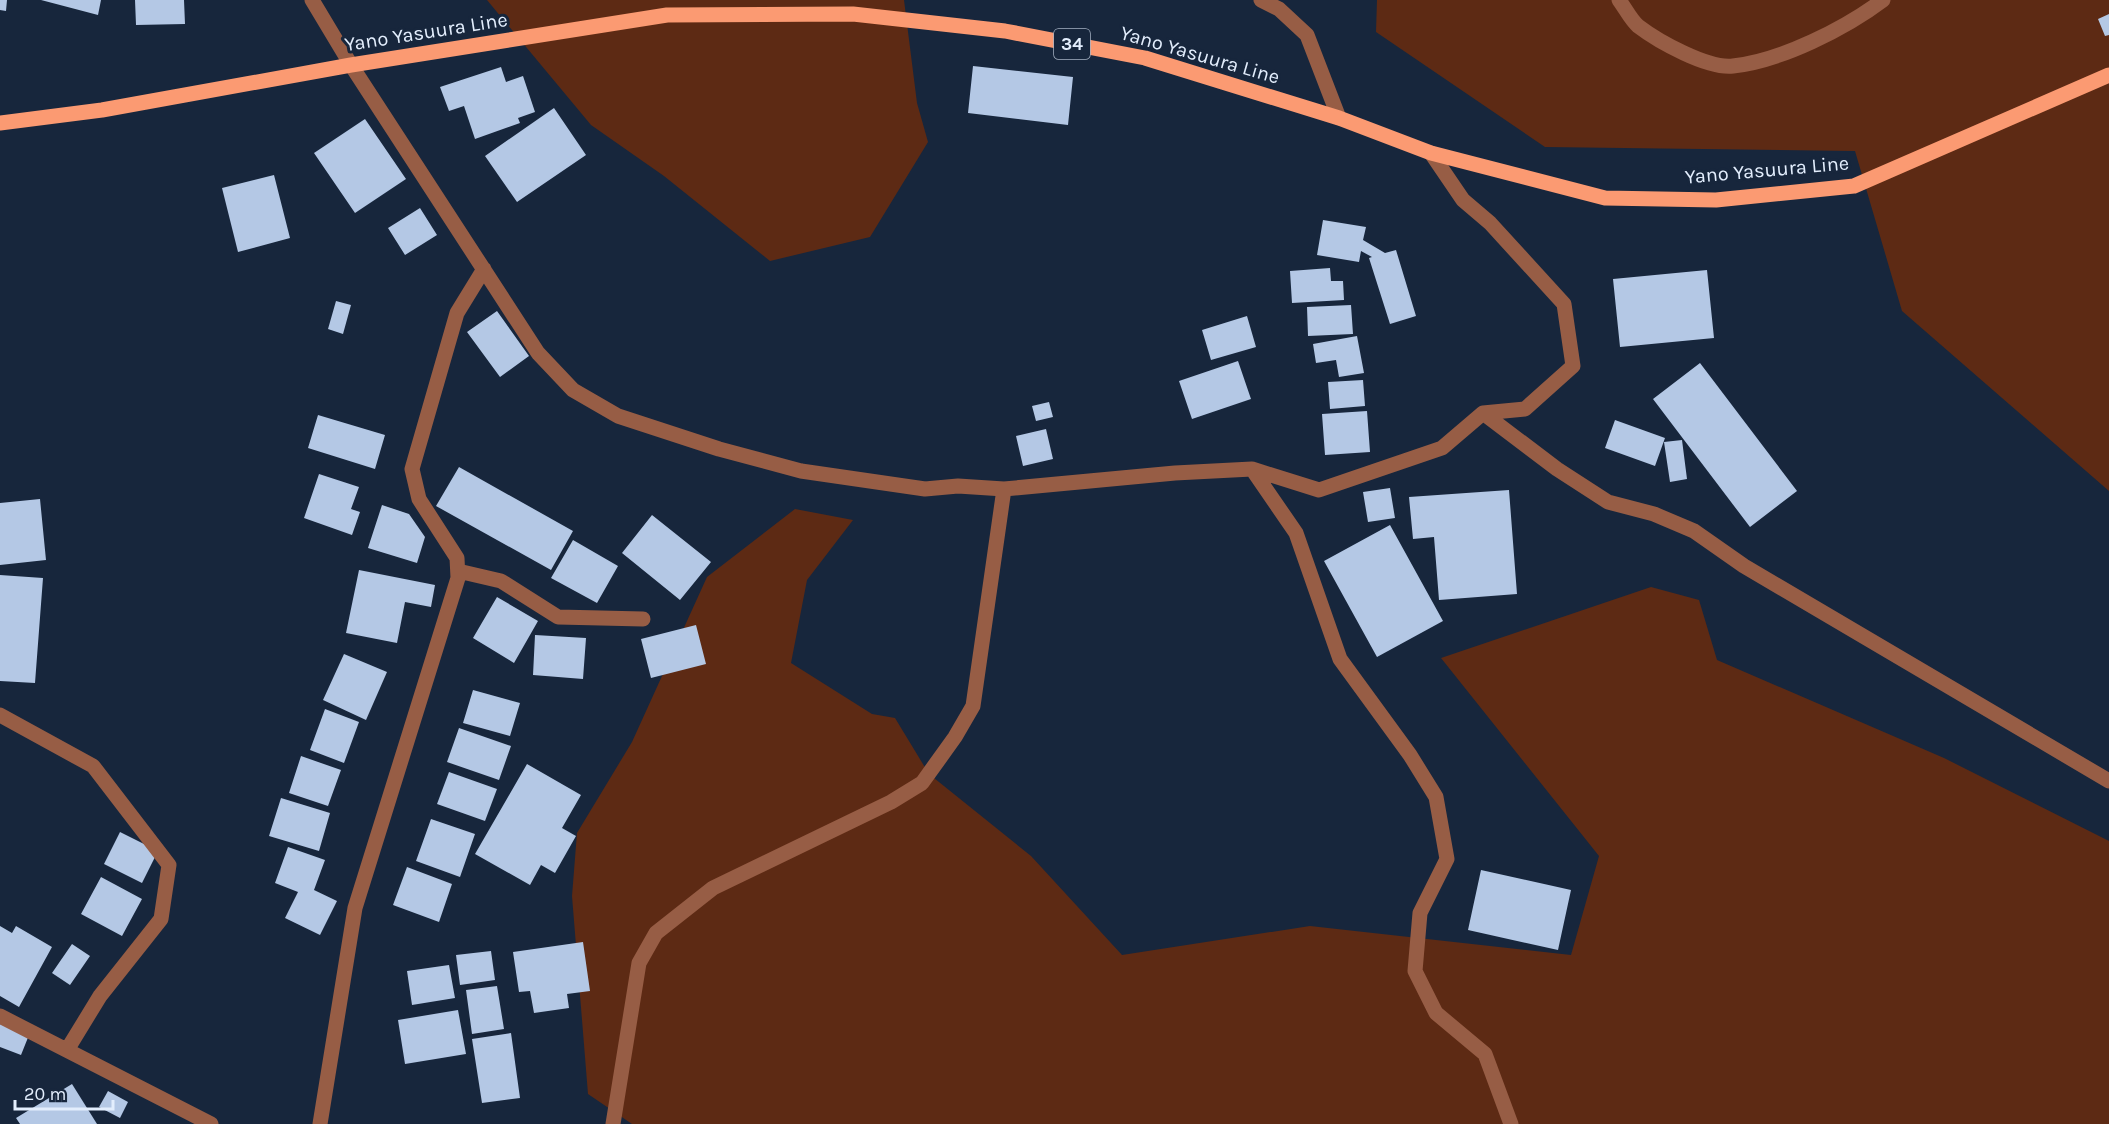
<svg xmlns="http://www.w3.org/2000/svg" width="2109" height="1124" font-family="Karla,sans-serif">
	<rect width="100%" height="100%" fill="#17263c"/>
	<!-- green -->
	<path fill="#5d2a14" d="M487,0H904L917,103L928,142L870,237L770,261L664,176L591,125Z
		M1377,0H2109V491L1902,311L1855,151L1545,147L1376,32Z
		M795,509L853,520L807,580L791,663L872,714L895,718L929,774L1031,856L1122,955L1310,926L1571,955L1599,856L1441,658L1651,587L1699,600L1717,660L1944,758L2109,841V1124H632L588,1094L572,896L577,833L632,742L707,577Z"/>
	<!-- building -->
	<path fill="#b4c8e5" d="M0,0H7L6,11L0,10Z
		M41,0H101L98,15Z
		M135,0H184L185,24L136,25Z
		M2109,14V35L2105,36L2098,19Z
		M973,66L1073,77L1068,125L968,113Z
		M501,67L506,82L523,76L535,112L518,118L520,123L475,139L464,106L449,111L440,87Z
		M554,108L586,155L517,202L485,156Z
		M365,119L406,179L355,213L314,153Z
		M274,175L290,238L238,252L222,188Z
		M420,208L437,235L405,255L388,228Z
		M1323,220L1366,227L1363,240L1385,253L1396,250L1416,316L1390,324L1369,258L1372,257L1361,251L1359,262L1317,255Z
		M1330,268L1331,281H1343L1344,300L1292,303L1290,271Z
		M1707,270L1714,338L1620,347L1613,279Z
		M336,301L351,305L343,334L328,329Z
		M1351,305L1353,334L1308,336L1307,307Z
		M497,311L529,356L500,377L467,332Z
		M1247,316L1256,347L1211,360L1202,330Z
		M1357,336L1364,373L1339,377L1336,360L1316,363L1313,344Z
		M1238,361L1251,399L1192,419L1179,381Z
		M1700,363L1797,491L1750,527L1653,399Z
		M1363,380L1365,406L1330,409L1328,382Z
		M1049,402L1053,417L1036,421L1032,406Z
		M1367,411L1370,452L1325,455L1322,414Z
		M318,415L385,435L375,469L308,448Z
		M1615,420L1665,438L1655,466L1605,448Z
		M1046,429L1053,459L1023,466L1016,436Z
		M1682,440L1687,479L1670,482L1664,442Z
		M459,467L573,531L551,570L436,506Z
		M319,474L359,487L351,509L360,512L352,535L304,518Z
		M1390,488L1395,518L1368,522L1363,492Z
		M1509,490L1517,594L1439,600L1434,537L1413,539L1409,497Z
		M40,499L46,560L0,565V503Z
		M382,505L409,514L425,537L417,563L368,548Z
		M652,515L711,562L680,600L622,553Z
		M1390,525L1443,621L1377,657L1324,561Z
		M573,540L618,566L597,603L551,578Z
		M359,570L435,585L431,607L405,602L397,643L346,633Z
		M0,575L43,578L35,683L0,681Z
		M497,597L538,621L514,663L473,638Z
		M696,625L706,664L651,678L641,639Z
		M535,635L586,638L583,679L533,675Z
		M344,654L387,672L366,720L323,700Z
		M473,690L520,703L510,736L463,723Z
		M325,709L359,722L344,763L310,750Z
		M459,728L511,746L499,780L447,762Z
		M301,756L341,770L328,806L289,793Z
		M527,764L581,795L562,828L576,836L555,873L541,865L530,885L475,854Z
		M449,772L497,789L485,821L437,804Z
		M281,798L330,813L319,851L269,836Z
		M431,819L475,834L460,877L416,861Z
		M120,832L158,851L142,883L104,864Z
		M288,847L325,860L314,890L337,901L320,935L285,918L298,892L275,883Z
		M407,867L452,884L439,922L393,905Z
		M1481,870L1571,890L1558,950L1468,930Z
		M101,877L142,899L122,936L81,914Z
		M0,926L12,933L16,926L52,947L19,1007L0,996Z
		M583,942L590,991L567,994L569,1008L534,1013L530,991L519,992L513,952Z
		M72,944L90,956L70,985L52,973Z
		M491,951L495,980L460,985L456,955Z
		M449,965L455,998L412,1005L407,971Z
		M497,986L504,1029L472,1034L466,990Z
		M458,1010L466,1054L405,1064L398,1020Z
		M0,1024L29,1035L21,1055L0,1047Z
		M511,1033L520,1098L482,1103L472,1039Z
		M72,1084L97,1124H20L16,1118Z
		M108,1091L128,1102L120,1118L99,1107Z"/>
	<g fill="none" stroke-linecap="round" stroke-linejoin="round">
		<!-- minor -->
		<path stroke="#975d45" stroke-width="15" d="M312,0L351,65L538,353L573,390L618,416L719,449L801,471L925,489L958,486L1004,489L1175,473L1252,469L1319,490L1442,448L1483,413L1525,409L1573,366L1564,304L1490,223L1463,200L1431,153
			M1261,0L1279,9L1307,35L1339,118
			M1619,0C1625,8 1631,20 1638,26C1659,42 1708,69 1733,66C1781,61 1846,28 1883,0
			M1483,413L1557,469L1608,502L1654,514L1694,531L1744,566L2109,781
			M1252,469L1296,533L1340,659L1410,755L1436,797L1447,859L1420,913L1415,971L1436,1013L1485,1054L1511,1124
			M458,571L501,581L558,617L643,619
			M0,715L93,766L169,865L161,919L100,996L67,1050
			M0,1016L211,1124
			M320,1124L355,908L458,578L457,558L419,499L412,469L457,313L484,269
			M613,1124L639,963L656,933L713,888L891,802L922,783L955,737L973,706L1004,489"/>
		<!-- primary -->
		<path stroke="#fb9a72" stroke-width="15" d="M0,123L102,110L351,65L667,15L853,14L1005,31L1145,58L1339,118L1431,153L1605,198L1716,200L1854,186L2109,75"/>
	</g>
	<g text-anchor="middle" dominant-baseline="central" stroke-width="6" stroke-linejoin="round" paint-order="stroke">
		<!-- shield labels -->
		<rect fill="#17263c" stroke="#a6b2c3" stroke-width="1.5" x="1054" y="29" width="36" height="30" rx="4.5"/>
		<g font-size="18" font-weight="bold" fill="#e3eefd">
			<text x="1072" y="44">34</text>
		</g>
		<!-- street labels -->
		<g font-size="20" fill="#e3eefd" stroke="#17263c">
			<text transform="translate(426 32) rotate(-9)">Yano Yasuura Line</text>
			<text transform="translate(1200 55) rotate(16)">Yano Yasuura Line</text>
			<text transform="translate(1767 170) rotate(-5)">Yano Yasuura Line</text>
		</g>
	</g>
	<!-- scale -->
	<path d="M15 1100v9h98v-9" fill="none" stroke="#e3eefd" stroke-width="3"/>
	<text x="24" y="1100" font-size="18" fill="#e3eefd" stroke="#17263c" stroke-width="4.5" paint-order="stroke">20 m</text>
</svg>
